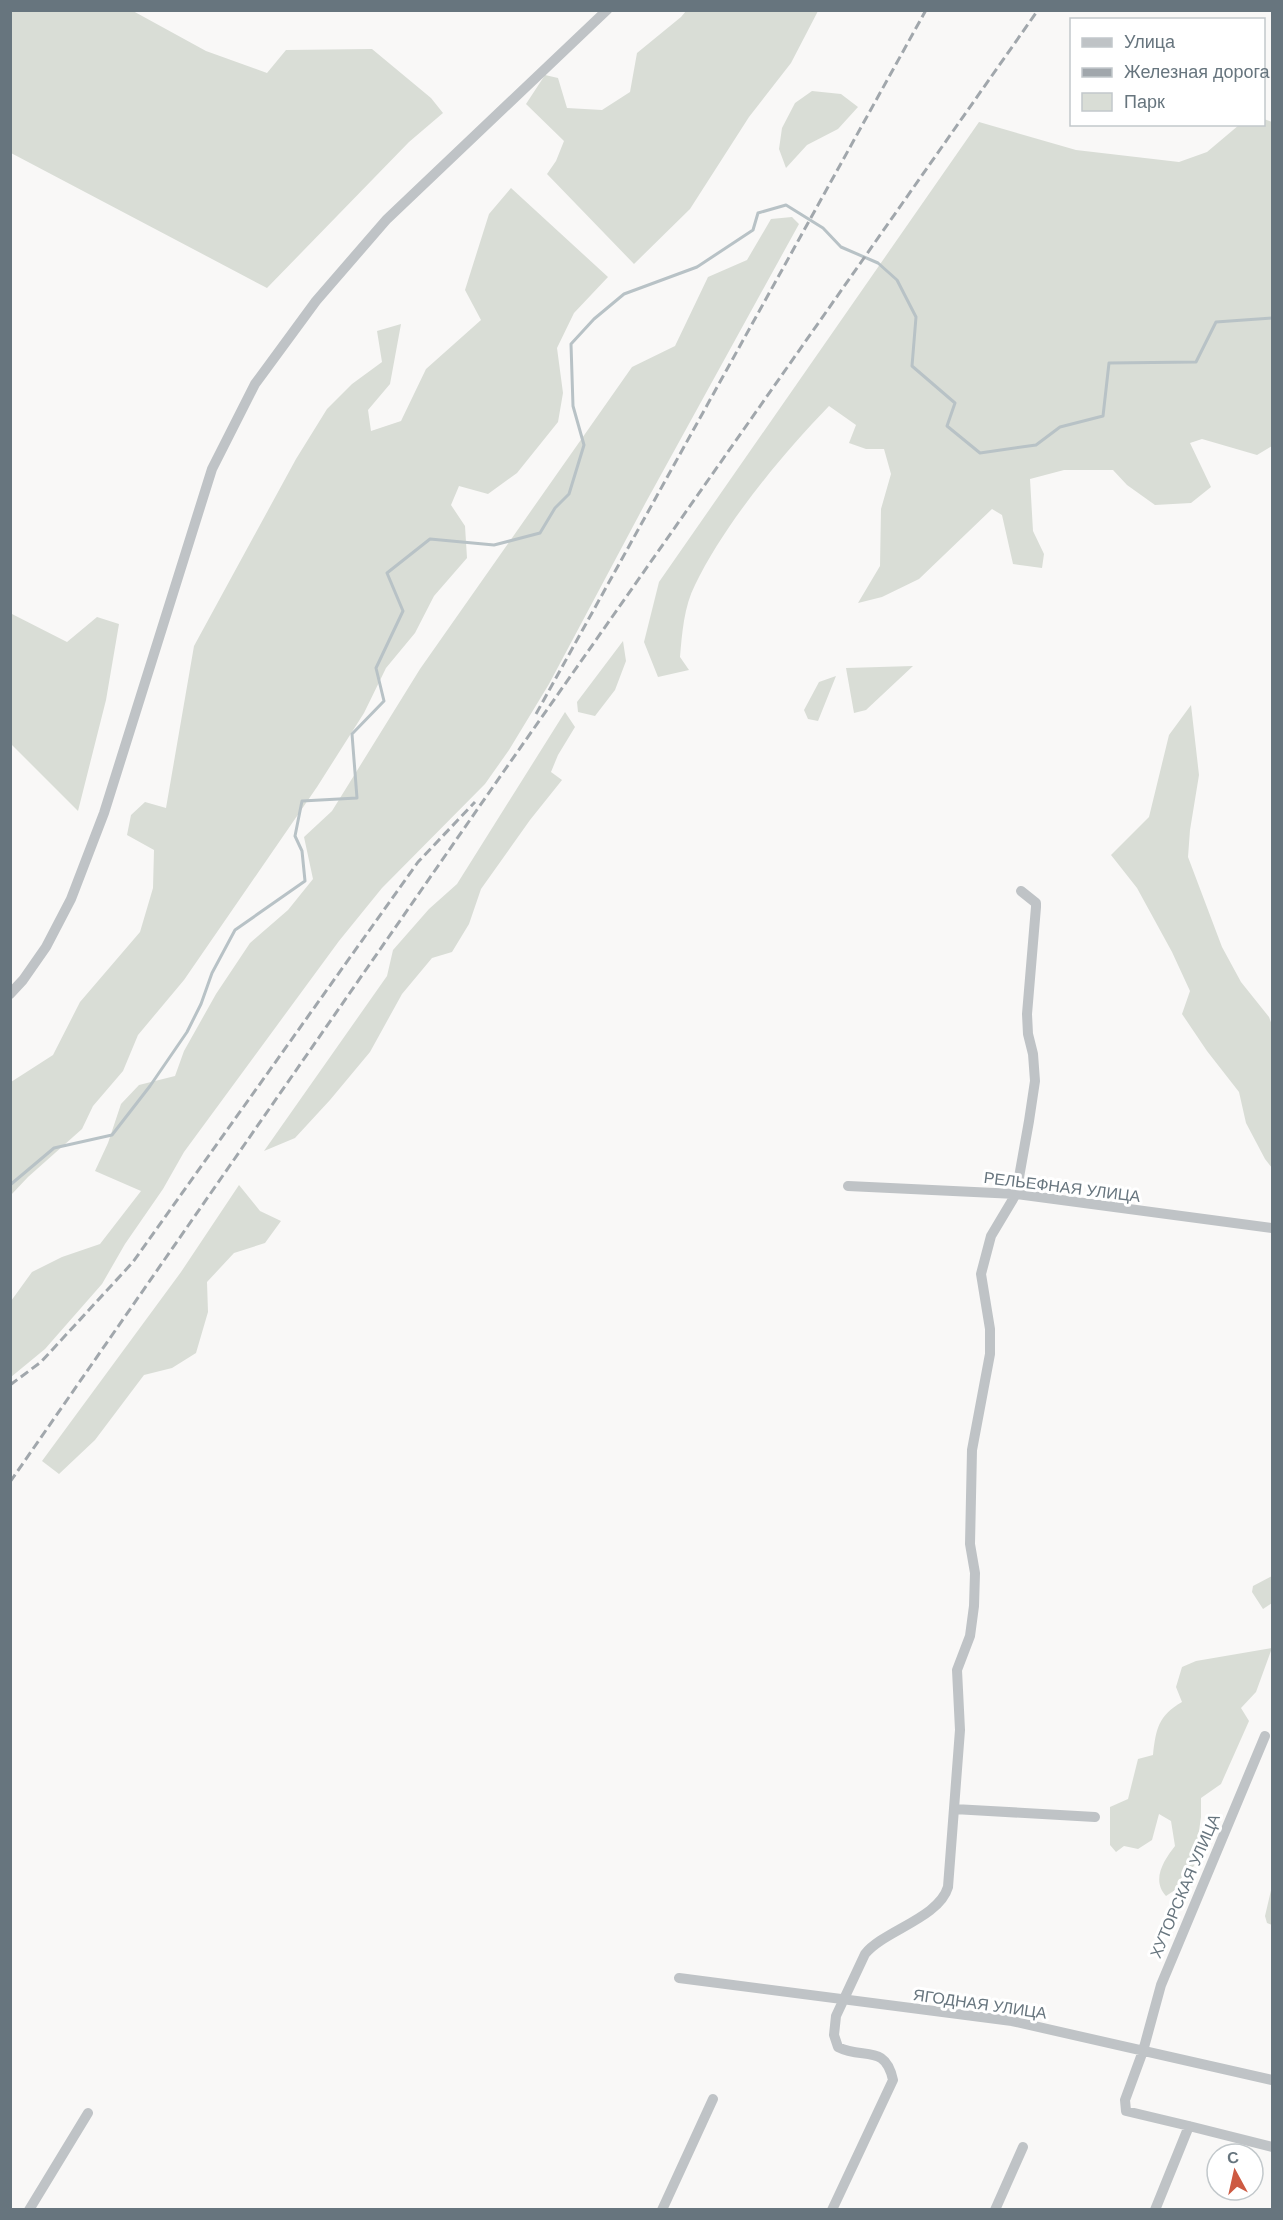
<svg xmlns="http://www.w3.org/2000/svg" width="1283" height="2220" font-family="Arial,sans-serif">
	<rect width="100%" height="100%" fill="#f9f8f7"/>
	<!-- green -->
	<path fill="#d9ddd6" d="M10,11H133L206,51L267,73L286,50L372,49L431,98L443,113L409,142L267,288L11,153Z
		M686,11H818L791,63L749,117L690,209L634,264L547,174L556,161L564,141L526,104L545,75L558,78L567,108L602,110L630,92L637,53L681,17Z
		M812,91L841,94L858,107L838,129L807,145L786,168L779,149L782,128L795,103Z
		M1264,119L1272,122V446L1257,455L1202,439L1190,443L1211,487L1191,503L1155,505L1127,485L1113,470H1064L1030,479L1033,531L1044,554L1042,568L1013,564L1002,515L992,509L919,579L882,597L858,603L880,566L881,509L891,474L884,449H866L849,443L856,425L829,406C781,456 725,523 695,585C684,606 682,634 680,657L689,670L658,677L644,642L659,582L979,122L1076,150L1179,162L1207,152L1239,125L1264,124Z
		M511,188L608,277L574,313L557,348L563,393L558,422L517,473L488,494L459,486L451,505L465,526L467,558L434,596L415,633L386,668L364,713L317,787L184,980L138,1035L123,1071L93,1106L82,1129L28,1177L11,1195V1082L53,1055L80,1002L140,932L153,888L154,850L127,835L131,815L145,802L166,808L194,646L296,459L327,409L352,384L382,362L377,331L401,324L390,384L368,410L371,431L401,421L426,369L481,320L465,290L489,214Z
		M792,217L799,224L646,502L549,684L509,750L485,784L382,888L339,941L184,1152L163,1189L125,1244L102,1284L45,1349L11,1377V1301L32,1272L62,1257L100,1244L141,1191L95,1171L108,1143L121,1104L139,1085L175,1076L184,1051L216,994L250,943L288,910L313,879L304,837L332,811L420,669L632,367L675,346L708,277L747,260L771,219Z
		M10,613L67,642L97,617L119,624L106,700L78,811L11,744Z
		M623,641L626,661L615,690L595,716L578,712L577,702Z
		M913,666L866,710L854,713L846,668Z
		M836,676L818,721L808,719L804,710L819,682Z
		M1191,705L1199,775L1190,830L1188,857L1222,947L1241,982L1269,1017L1272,1025V1168L1265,1159L1246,1123L1239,1092L1207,1051L1182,1014L1190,991L1172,952L1137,888L1111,855L1149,817L1169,735Z
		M565,712L575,727L558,755L551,772L562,780L530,820L481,889L469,924L452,952L432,958L402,994L370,1052L330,1100L295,1138L264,1151L387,976L393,950L429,909L457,884Z
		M239,1185L260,1211L281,1221L265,1243L234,1253L207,1282L208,1312L196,1353L172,1368L144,1375L95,1440L59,1474L42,1461L181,1272Z
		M1272,1576V1603L1263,1609L1252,1592L1253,1586Z
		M1272,1648L1256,1692L1241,1708L1249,1721L1221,1784L1201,1798V1817L1194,1866L1183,1875L1175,1890L1166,1896C1151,1880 1164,1860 1175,1846L1171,1821L1159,1814L1152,1840L1138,1849L1124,1846L1116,1852L1110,1845V1807L1128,1799L1138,1759L1153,1755C1156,1729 1158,1716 1182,1702L1176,1687L1182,1667L1196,1661Z
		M1272,1886V1925L1267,1923L1265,1916Z"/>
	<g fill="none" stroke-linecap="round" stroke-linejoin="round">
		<!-- stream -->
		<path stroke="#b8c2c6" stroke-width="3" d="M10,1185L54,1148L112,1135L150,1086L187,1032L201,1004L212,973L235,930L305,881L302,851L295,836L302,801L357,798L352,734L384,701L376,668L403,611L387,573L430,539L494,545L540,533L555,508L569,494L584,445L573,406L571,344L594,319L624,294L697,267L753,230L758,213L786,205L823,228L841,247L878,263L897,280L916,317L912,366L955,403L947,426L980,453L1036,445L1060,427L1103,416L1109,363L1196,362L1216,322L1272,318"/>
		<!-- minor -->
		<path stroke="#bfc3c6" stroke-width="10" d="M10,994L23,980L46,947L71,899L104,813L212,469L255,384L316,301L387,219L607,10
			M848,1186L1016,1194L1272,1228
			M954,1809L1095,1817
			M679,1978L1012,2021L1272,2080
			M1189,2126L1272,2147
			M29,2210L88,2113
			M662,2210L713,2099
			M832,2210L893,2080C885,2043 863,2060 838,2047L834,2035L836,2016L865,1954C883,1931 939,1918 948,1887L960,1730L957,1670L970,1636L974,1606L975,1573L970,1544L972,1450L990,1354V1329L981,1274L991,1236L1016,1194L1029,1121L1035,1081L1033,1054L1028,1034L1027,1014L1036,907V903L1021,891
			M995,2210L1023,2147
			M1155,2210L1189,2126L1126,2111L1125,2100L1143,2051L1161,1985L1265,1736"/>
		<!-- rail -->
		<path stroke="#a1a7ac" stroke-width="3" stroke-dasharray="9 4.5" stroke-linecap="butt" d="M536,714L926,10
			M10,1385L41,1362L133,1262L418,862L475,802
			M10,1482L504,771L1038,10"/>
	</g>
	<g text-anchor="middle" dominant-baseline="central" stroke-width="6" stroke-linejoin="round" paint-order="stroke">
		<!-- street labels -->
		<g font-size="16" fill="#67757e" stroke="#fff">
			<text transform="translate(1062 1187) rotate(7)">РЕЛЬЕФНАЯ УЛИЦА</text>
			<text transform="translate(1185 1886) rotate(-67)">ХУТОРСКАЯ УЛИЦА</text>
			<text transform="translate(980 2004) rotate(8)">ЯГОДНАЯ УЛИЦА</text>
		</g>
	</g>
	<!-- border -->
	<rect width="1283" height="2220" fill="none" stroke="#67757e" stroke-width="24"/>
	<!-- legend -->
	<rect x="1070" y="18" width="195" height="108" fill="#ffffff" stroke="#c2c8cb" stroke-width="1.5"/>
	<rect x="1082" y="38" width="30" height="9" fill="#bfc3c6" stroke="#c2c8cb" stroke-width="1.5"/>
	<text x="1124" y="48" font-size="18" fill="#67757e">Улица</text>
	<rect x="1082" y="68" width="30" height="9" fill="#a1a7ac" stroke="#c2c8cb" stroke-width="1.5"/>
	<text x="1124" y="78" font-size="18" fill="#67757e">Железная дорога</text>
	<rect x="1082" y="93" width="30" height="18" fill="#d9ddd6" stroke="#c2c8cb" stroke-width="1.5"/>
	<text x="1124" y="108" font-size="18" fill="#67757e">Парк</text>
	<!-- north arrow -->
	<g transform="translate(1235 2172) rotate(352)"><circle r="28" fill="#ffffff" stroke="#c2c8cb" stroke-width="1.5"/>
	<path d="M0-4.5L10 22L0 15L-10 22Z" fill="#cd5a42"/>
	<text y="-9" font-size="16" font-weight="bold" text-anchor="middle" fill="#67757e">С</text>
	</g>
</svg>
